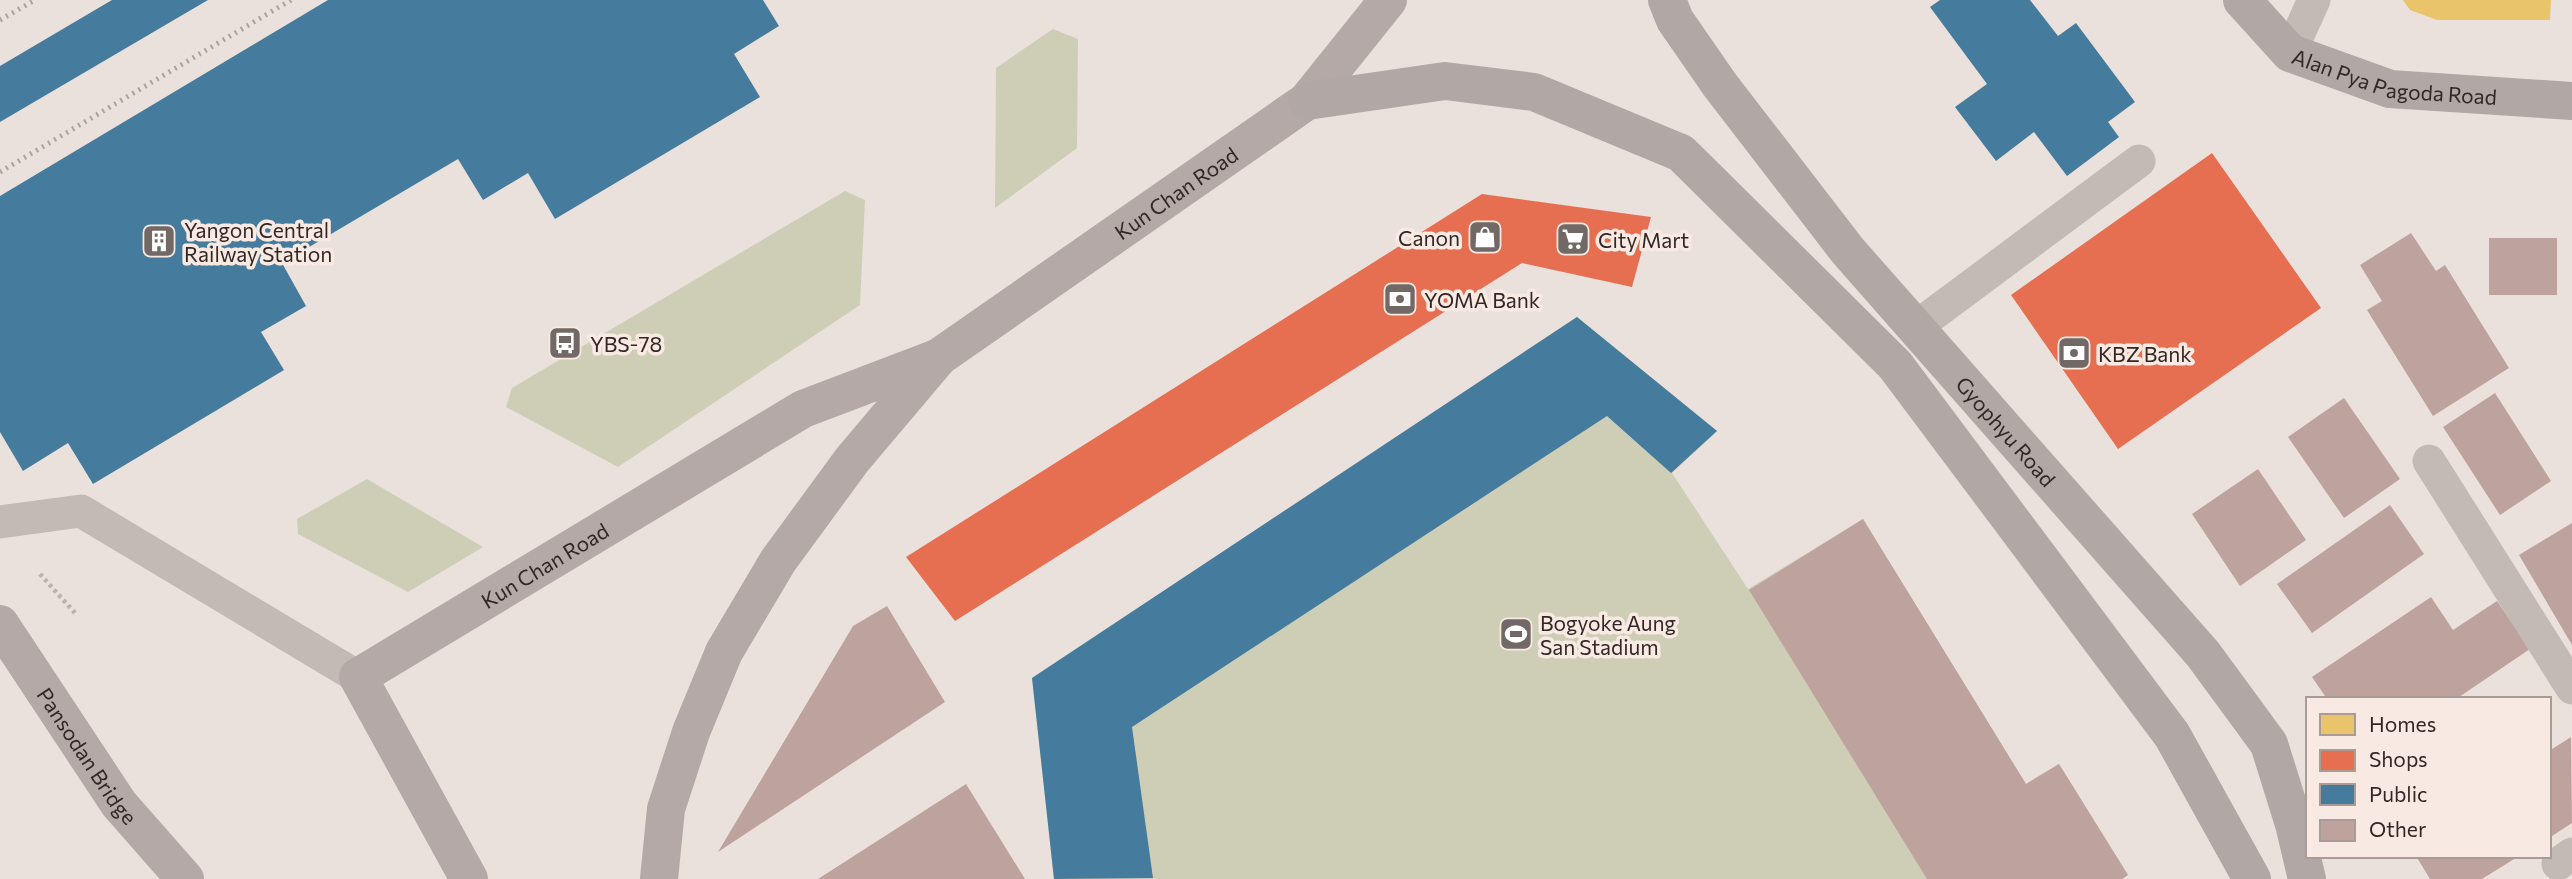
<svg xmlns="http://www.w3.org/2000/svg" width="2572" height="879" font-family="Commissioner,sans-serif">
	<rect width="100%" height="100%" fill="#eae1dc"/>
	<!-- green -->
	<path fill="#ceceb6" d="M1053,29L1078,39L1077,148L995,208L996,68Z
		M845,191L865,200L860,305L618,467L506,407L512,388Z
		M1577,317L1717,431L1672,473L1748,589L1863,519L2026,784L2059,764L2128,875L2122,879H1054L1032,678Z
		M367,479L483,547L408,592L298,534L297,519Z"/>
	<!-- homes -->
	<path fill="#e9c46a" d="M2403,0H2551L2550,20H2437L2410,10Z"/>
	<!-- shops -->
	<path fill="#e76f51" d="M2212,153L2321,308L2118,449L2011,295Z
		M1482,194L1651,217L1632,287L1522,263L955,621L906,557Z"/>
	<!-- public -->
	<path fill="#457b9d" d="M112,0H208L0,122V66Z
		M328,0H763L779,26L734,54L760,97L555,219L528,173L483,200L458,159L282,263L306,306L261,332L284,370L93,484L68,443L23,471L0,432V196Z
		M1940,0H2030L2058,36L2076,23L2135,102L2108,122L2119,137L2067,176L2034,132L1996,161L1955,107L1987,84L1930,7Z
		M1577,317L1717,431L1671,473L1607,416L1132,727L1153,878L1054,879L1032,678Z"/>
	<!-- building -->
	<path fill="#bea29d" d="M2411,233L2436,271L2445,265L2509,368L2433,416L2367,310L2382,301L2360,265Z
		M2489,238H2557V295H2489Z
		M2495,393L2551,481L2500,515L2443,427Z
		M2344,398L2400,479L2344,518L2288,437Z
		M2258,469L2306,540L2240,586L2192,514Z
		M2390,505L2424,554L2312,633L2277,584Z
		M1863,519L2026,784L2059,764L2128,875L2122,879H1927L1749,590Z
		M2572,523V645L2519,555Z
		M2431,597L2453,630L2497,601L2530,649L2456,699H2327L2312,677Z
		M887,606L945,702L718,852L853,626Z
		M2571,737L2572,823L2549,838V751Z
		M966,784L1025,879H818Z
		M2416,856H2519L2482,879H2430Z"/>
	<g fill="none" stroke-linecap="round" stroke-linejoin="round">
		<!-- path -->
		<path stroke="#bcb2ae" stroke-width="4.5" stroke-dasharray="3.5 3.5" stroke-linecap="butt" d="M40,574L75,613"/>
		<!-- minor -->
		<path stroke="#c3b9b5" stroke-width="33" d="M2290,53L2314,0
			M1916,327L2139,161
			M2429,461L2572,688
			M0,522L81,511L358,677
			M2558,864L2572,854"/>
		<!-- secondary -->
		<g stroke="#b4a9a6" stroke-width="38">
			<path id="s1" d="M0,624L119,804L185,879"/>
			<path id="s2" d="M469,879L358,677L803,409L937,358"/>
			<path id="s3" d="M659,879L666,809L691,732L724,652L778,561L852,460L939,357L1307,101L1388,0"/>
		</g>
		<!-- primary -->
		<g stroke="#b1a8a5" stroke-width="38">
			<path id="s4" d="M1667,0L1675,20L1720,85L1848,251L2203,654L2269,744L2294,824L2307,879"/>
			<path id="s5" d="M2242,0L2290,53L2390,89L2572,101"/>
			<path d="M1307,101L1445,81L1534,92L1681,153L1895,365L2172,735L2252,879"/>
		</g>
		<!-- rail -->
		<path stroke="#aaa3a0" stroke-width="5" stroke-dasharray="2 5" stroke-linecap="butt" d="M0,20L35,0
			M0,172L291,0"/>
	</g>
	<!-- icons -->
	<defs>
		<symbol id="shop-square" viewBox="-11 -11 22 22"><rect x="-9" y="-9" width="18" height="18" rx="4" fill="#726865" stroke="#f8eae2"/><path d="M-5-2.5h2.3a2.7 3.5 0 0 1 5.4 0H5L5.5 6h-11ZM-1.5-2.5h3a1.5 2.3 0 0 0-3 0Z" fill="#fff"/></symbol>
		<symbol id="supermarket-square" viewBox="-11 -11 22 22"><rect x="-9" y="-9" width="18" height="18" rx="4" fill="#726865" stroke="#f8eae2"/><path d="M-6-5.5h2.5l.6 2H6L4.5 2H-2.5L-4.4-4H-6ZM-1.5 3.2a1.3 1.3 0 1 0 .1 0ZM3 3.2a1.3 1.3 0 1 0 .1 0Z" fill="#fff"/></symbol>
		<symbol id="building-square" viewBox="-11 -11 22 22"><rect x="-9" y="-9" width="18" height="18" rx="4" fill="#726865" stroke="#f8eae2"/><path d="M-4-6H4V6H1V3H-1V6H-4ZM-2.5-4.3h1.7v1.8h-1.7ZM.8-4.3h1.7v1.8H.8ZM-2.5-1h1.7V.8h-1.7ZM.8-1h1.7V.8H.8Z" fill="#fff"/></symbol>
		<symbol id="bank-square" viewBox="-11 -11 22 22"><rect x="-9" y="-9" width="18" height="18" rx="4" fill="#726865" stroke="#f8eae2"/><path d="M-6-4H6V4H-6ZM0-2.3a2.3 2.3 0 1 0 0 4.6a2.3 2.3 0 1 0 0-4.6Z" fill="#fff"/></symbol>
		<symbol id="bus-square" viewBox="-11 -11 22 22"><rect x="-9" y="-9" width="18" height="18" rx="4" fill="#726865" stroke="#f8eae2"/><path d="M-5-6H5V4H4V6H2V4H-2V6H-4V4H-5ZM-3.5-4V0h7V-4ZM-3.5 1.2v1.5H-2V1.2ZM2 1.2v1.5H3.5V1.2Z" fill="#fff"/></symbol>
		<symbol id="stadium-square" viewBox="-11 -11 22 22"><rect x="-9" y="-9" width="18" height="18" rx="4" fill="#726865" stroke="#f8eae2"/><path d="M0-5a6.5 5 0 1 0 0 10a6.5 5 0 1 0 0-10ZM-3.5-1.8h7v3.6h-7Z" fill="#fff"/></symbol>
	</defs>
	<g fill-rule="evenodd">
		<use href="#shop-square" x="1466" y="218" width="38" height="38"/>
		<use href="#supermarket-square" x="1554" y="220" width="38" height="38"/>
		<use href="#building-square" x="140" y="222" width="38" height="38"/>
		<use href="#bank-square" x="1381" y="280" width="38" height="38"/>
		<use href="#bus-square" x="546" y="324" width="38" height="38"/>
		<use href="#bank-square" x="2055" y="334" width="38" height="38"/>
		<use href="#stadium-square" x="1497" y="615" width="38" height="38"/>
	</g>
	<g text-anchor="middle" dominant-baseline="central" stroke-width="7" stroke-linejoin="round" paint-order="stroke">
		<!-- street labels -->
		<g font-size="21" fill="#322725" stroke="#f8eae2">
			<text stroke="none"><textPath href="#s5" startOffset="180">Alan Pya Pagoda Road</textPath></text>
			<text stroke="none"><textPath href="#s3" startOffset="892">Kun Chan Road</textPath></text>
			<text stroke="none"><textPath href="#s4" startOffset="550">Gyophyu Road</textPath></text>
			<text stroke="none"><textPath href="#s2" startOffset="448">Kun Chan Road</textPath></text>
			<text stroke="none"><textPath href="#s1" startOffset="158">Pansodan Bridge</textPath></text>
		</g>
		<!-- poi labels -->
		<g font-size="21" fill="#322725" stroke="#f8eae2" text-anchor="start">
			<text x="184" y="229">Yangon Central<tspan x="184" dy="24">Railway Station</tspan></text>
			<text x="1460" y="237" text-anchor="end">Canon</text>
			<text x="1598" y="239">City Mart</text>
			<text x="1424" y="299">YOMA Bank</text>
			<text x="590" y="343">YBS-78</text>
			<text x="2098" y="353">KBZ Bank</text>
			<text x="1540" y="622">Bogyoke Aung<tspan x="1540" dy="24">San Stadium</tspan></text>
		</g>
	</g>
	<!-- legend -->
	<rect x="2306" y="697" width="245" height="161" fill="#f8eae2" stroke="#a99c96" stroke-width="2"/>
	<rect x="2320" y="714" width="35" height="21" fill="#e9c46a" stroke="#a99c96" stroke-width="2"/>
	<text x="2369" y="732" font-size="21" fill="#322725">Homes</text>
	<rect x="2320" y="750" width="35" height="21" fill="#e76f51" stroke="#a99c96" stroke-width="2"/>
	<text x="2369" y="767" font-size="21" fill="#322725">Shops</text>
	<rect x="2320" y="784" width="35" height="21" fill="#457b9d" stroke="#a99c96" stroke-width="2"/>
	<text x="2369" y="802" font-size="21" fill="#322725">Public</text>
	<rect x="2320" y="820" width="35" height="21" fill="#bea29d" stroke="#a99c96" stroke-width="2"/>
	<text x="2369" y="837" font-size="21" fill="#322725">Other</text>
</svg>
